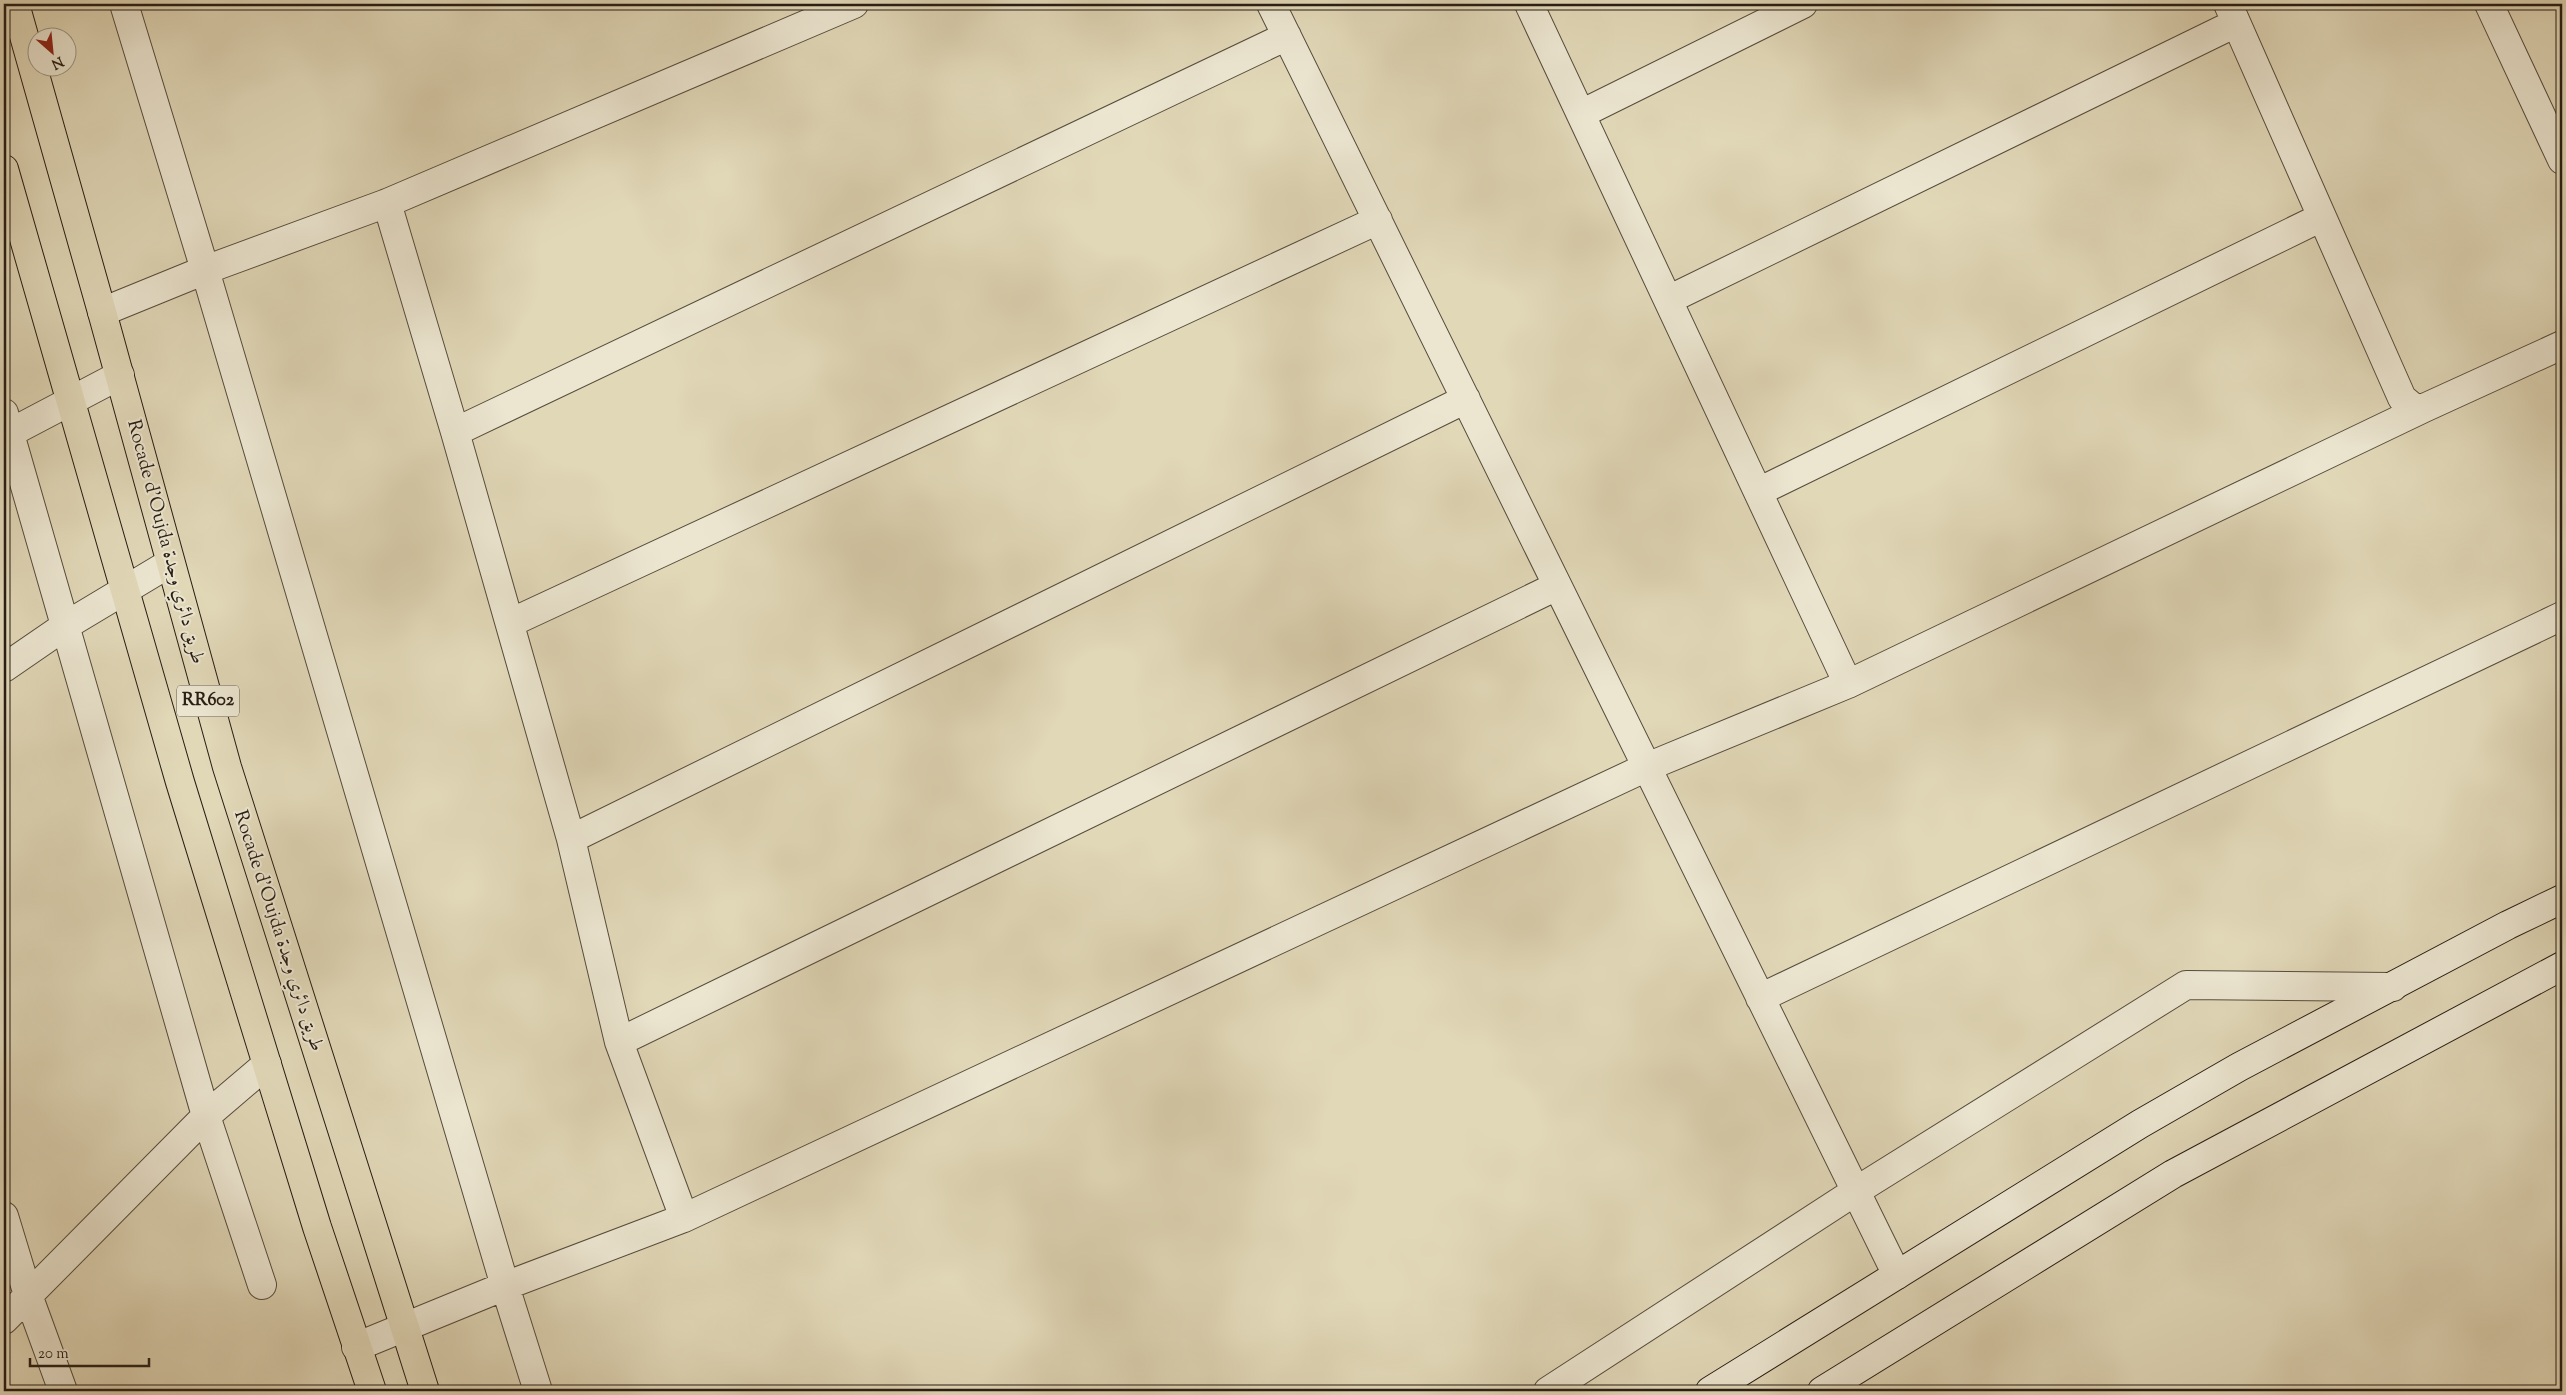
<svg xmlns="http://www.w3.org/2000/svg" width="2566" height="1395" font-family="'Sorts Mill Goudy',Amiri,serif">
	<rect width="100%" height="100%" fill="#e1d8b8"/>
	<filter id="stains"><feTurbulence type="fractalNoise" baseFrequency=".004" numOctaves="4"/><feColorMatrix values="0 0 0 0 .2 0 0 0 0 .09 0 0 0 0 .02 0 0 0 .5 -.17"/></filter>
	<radialGradient id="worn" r=".72"><stop offset=".6" stop-color="#630" stop-opacity="0"/><stop offset="1" stop-color="#630" stop-opacity=".3"/></radialGradient>
	<g fill="none" stroke-linecap="round" stroke-linejoin="round">
		<defs>
			<path id="minor" d="M124,4L205,270L505,1286L538,1391
				M1271,4L1897,1275
				M1529,4L1848,684
				M2228,4L2402,398L2414,408H2424
				M2489,4L2562,160
				M1581,114L1803,4
				M387,203L455,432L571,839L619,1042L684,1218
				M1668,300L2236,23
				M102,312L205,270L387,203L854,4
				M4,413L206,1116L262,1285
				M455,432L1287,36
				M4,436L120,375
				M1758,492L2322,217
				M510,623L1378,220
				M4,668L65,626L170,563
				M571,839L1466,399
				M1760,998L2562,616
				M619,1042L1557,586
				M4,1216L28,1295L63,1391
				M4,1320L206,1116L267,1064
				M356,1347L505,1286L684,1218L1647,767L1848,684L2424,408L2562,345
				M1548,1391L1856,1191L2186,985L2393,987"/>
			<path id="secondary" d="M1710,1391L2140,1124L2239,1067L2508,925L2562,899
				M1822,1391L2173,1174L2562,966"/>
			<path id="trunk" d="M15,4L102,312L227,767L425,1391
				M4,169L180,782L317,1227L372,1391"/>
		</defs>
		<!-- minor casing -->
		<use href="#minor" stroke="#564c3d" stroke-width="30"/>
		<!-- secondary casing -->
		<use href="#secondary" stroke="#271d14" stroke-width="30"/>
		<!-- trunk casing -->
		<use href="#trunk" stroke="#271d14" stroke-width="30"/>
		<!-- minor -->
		<use href="#minor" stroke="#ece6d1" stroke-width="28"/>
		<!-- secondary -->
		<use href="#secondary" stroke="#ece6d1" stroke-width="28"/>
		<!-- trunk -->
		<use href="#trunk" stroke="#e1d8b8" stroke-width="28"/>
	</g>
	<g text-anchor="middle" dominant-baseline="central" stroke-width="4" stroke-linejoin="round" paint-order="stroke">
		<!-- shield labels -->
		<rect fill="#ece6d1" stroke="#62594d" stroke-width="1" x="177" y="685.5" width="62" height="31" rx="4"/>
		<g font-size="18" font-weight="bold" fill="#271d14">
			<text x="208" y="701">RR602</text>
		</g>
		<!-- street labels -->
		<g font-size="19" fill="#271d14" stroke="#ece6d1">
			<text transform="translate(165 542) rotate(75)">Rocade d'Oujda طريق دائري وجدة</text>
			<text transform="translate(278 931) rotate(72)">Rocade d'Oujda طريق دائري وجدة</text>
		</g>
	</g>
	<!-- margin -->
	<rect width="2566" height="1395" fill="none" stroke="#e1d8b8" stroke-width="20"/>
	<rect x="5" y="5" width="2556" height="1385" fill="none" stroke="#271d14" stroke-width="2.5"/>
	<rect x="10" y="10" width="2546" height="1375" fill="none" stroke="#271d14"/>
	<!-- north arrow -->
	<g transform="translate(52 52) rotate(153)"><circle r="24" fill="#ece6d1" stroke="#9d9685"/>
	<path d="M0-4L9 19L0 12L-9 19Z" fill="#8f2418"/>
	<text y="-8" font-size="14" font-weight="bold" text-anchor="middle" fill="#271d14">N</text>
	</g>
	<!-- scale -->
	<path d="M30 1358v8h119v-8" fill="none" stroke="#271d14" stroke-width="2.5"/>
	<text x="38" y="1358" font-size="15" fill="#271d14" stroke="#ece6d1" stroke-width="4" paint-order="stroke">20 m</text>
	<rect width="100%" height="100%" filter="url(#stains)"/>
	<rect width="100%" height="100%" fill="url(#worn)"/>
</svg>
